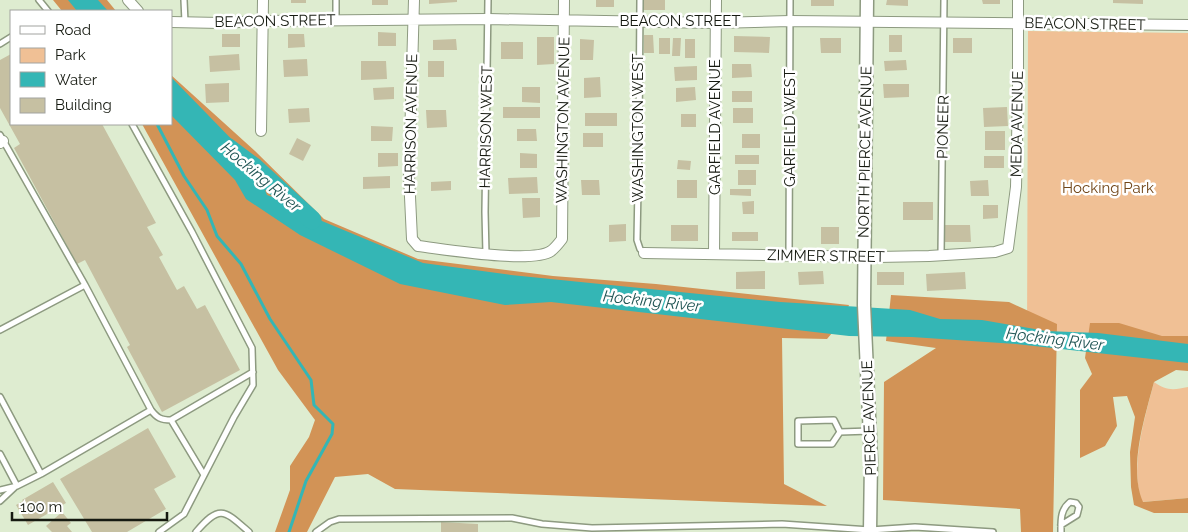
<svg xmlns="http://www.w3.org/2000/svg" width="1188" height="532" font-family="Raleway,sans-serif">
	<rect width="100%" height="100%" fill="#deecd0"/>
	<!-- green -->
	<path fill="#f0c095" d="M1028,31L1188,33V355L1027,343Z
		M1154,382C1166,391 1174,390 1188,387V498L1142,502C1129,467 1145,418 1154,382Z"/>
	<!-- forest -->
	<path fill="#d29356" d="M53,0H107L116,11H62Z
		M171,75L255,151L324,219L418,259L553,276L656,284L849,305L843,320L827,339L782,338L784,484L827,506L395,489L368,474L335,477L307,532H275L290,490V466L309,437L315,420L278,370L142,124H171Z
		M891,295L1009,302L1057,324L1053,532H1021L1020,509L883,500L884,382L936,348L886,341Z
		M1090,323H1119L1162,336H1188V371L1176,370L1154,382C1145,417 1128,468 1143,502L1188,498V513H1154L1134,505L1131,487L1130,452L1135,417L1127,396L1113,397L1117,426L1105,446L1080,458V390L1092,374L1085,358Z"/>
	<!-- water -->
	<path fill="#34b6b5" d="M68,0H98L108,11H77Z
		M171,77L245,153L250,171L262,182L267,195L308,209L322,221L423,263L511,275L780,302L910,310L940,319L982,320L1046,331L1098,333L1188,344V363L1016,344L912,337L849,336L551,302L505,305L400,284L300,235L246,199L235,180L171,115Z"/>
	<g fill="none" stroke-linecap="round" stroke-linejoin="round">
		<!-- stream -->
		<path stroke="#34b6b5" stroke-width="3" d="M157,124L184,176L207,210L217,236L241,264L270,319L311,380L314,405L333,424L332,434L306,481L289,532"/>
		<!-- river -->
		<path stroke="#34b6b5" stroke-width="19" d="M227,147L254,167L312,220"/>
	</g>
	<!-- building -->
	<path fill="#c6c0a2" d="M291,0H306V3H291Z
		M372,0H388V5H372Z
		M429,0H457V2L429,4Z
		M596,0H614V7H596Z
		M644,0H665V10H643Z
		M811,0H834V6H811Z
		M887,0H908V6L886,5Z
		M982,0H1000V4H983Z
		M1113,0H1143V4L1113,3Z
		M378,32L396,33V46H378Z
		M222,34H240V47H222Z
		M288,34H304L305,47L288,48Z
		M644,35H653L654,53H644Z
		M889,35H902V52H889Z
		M734,36L770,37L769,53L734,52Z
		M537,37H554V64L537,65Z
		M659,38H670V54H659Z
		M673,38H681L680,56H672Z
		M820,38H841V53H821Z
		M953,38H972V53H953Z
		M456,39L457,50H433V40Z
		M580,39L594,40L593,60H580Z
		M685,39H695V58H685Z
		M501,42H523V59H501Z
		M11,54V124H102L156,223L147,227L163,255L159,257L177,290L184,286L197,309L205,305L240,370L162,412L127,347L130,345L85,260L77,264L14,148L20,144L0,108V60Z
		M239,54L240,70L210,72L209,56Z
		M307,59L308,76L284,77L283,60Z
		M906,60L907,70L885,71L884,61Z
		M361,61H386L387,79L361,80Z
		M428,61H444V77H428Z
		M732,64H751L752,77L732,78Z
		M697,66V80L675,81L674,67Z
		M600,77L601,97L584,98V78Z
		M229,83V102L206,103L205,84Z
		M883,84H909V97L884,98Z
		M394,87V99L374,100L373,88Z
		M522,87H540V103L522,102Z
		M695,87L696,100L676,102V88Z
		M732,91H752V102H732Z
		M503,107H540V118H503Z
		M1007,107L1008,126L984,127L983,108Z
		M309,108L310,122L289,123L288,109Z
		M733,108H753V123H733Z
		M426,110H446L447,127L427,128Z
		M585,113H617V126H585Z
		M681,114H696V127H681Z
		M371,126L393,127L392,141H371Z
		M517,129H536L537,141H517Z
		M985,131H1005V150H985Z
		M583,133H603V147H583Z
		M742,134H760V148H742Z
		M297,138L311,145L303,161L289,154Z
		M378,153H398V166L378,167Z
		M520,153L537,154V168H520Z
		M735,155H759V164H735Z
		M984,156H1004V168H984Z
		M678,160L691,161L690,170L677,169Z
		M738,170H756V185H738Z
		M390,176V188L363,189V177Z
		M537,177L538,193L509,194L508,178Z
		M581,180H599L600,195H582Z
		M677,180H697V198H677Z
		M988,180L989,196H971L970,181Z
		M451,181V190L431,191V182Z
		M730,189H751V196L730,195Z
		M522,198H540V217L523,218Z
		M754,201V214H743L742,202Z
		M903,202H933V220H903Z
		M983,205H998V218L983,219Z
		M626,224V241L609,242V225Z
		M671,225H698V241H671Z
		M945,225H970L971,242H945Z
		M821,227H839V244H821Z
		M732,232H758V241H732Z
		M765,271V289H736V272Z
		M823,271L824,284L799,285L798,272Z
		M877,272H904V285H877Z
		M965,272L966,289L927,291L926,274Z
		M148,428L176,477L154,489L166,509L127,532H92L60,479Z
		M53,482L66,503L28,525L16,505L23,501L22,500Z
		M62,512L71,523L67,526L72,532H52L46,526Z
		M441,522L478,524V532H441Z"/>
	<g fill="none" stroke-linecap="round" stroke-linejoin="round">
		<defs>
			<path id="service" d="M39,0L48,11
				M184,0L185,22
				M640,0L639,134L637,240L640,249L644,253
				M336,20V0
				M0,44L11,37
				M132,124L192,232L252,348L253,385L234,417L184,514L159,532
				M0,135L85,285L151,410L41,474L17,486L0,490
				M486,254L485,212L488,0
				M941,254L944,0
				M789,256L790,0
				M0,330L85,285
				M0,397L41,474
				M151,410C157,418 161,420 171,420
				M840,432L832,444H798V421L834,420L840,432L870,431
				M0,454L17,486
				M204,475L171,420L253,372
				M0,501L16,486
				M196,532C220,504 224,510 249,532
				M316,532L330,522L339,519L512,518L542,524L592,528L782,524L870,530L915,527L993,532
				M1061,532C1061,521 1060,510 1070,502L1076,503L1079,507L1077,515L1061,525"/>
			<path id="minor" d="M128,0L138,11
				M414,0L409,176L412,239L418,246C444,249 532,264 551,251C555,248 559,243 562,239L564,0
				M171,22L220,23L263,21L488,19L715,23L790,21L1188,25
				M261,131L263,0
				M0,143L3,141
				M644,253L878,257L929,256L995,252L1008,248L1016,187L1018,96V0
				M714,254L716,0"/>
			<path id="tertiary" d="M867,0L864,305L871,460L870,532"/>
		</defs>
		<!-- service casing -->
		<use href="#service" stroke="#8d9a80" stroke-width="8"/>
		<!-- minor casing -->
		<use href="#minor" stroke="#8d9a80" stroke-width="12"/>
		<!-- tertiary casing -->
		<use href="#tertiary" stroke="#8d9a80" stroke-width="15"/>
		<!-- service -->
		<use href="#service" stroke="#fff" stroke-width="5"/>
		<!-- minor -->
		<use href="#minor" stroke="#fff" stroke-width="10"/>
		<!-- tertiary -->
		<use href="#tertiary" stroke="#fff" stroke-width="12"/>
	</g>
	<g text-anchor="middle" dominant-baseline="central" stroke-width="5" stroke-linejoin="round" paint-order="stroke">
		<!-- street labels -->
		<g font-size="15" fill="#161a11" stroke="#fff">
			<text transform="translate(275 21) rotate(-1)">BEACON STREET</text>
			<text x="680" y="21">BEACON STREET</text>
			<text transform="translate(1085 24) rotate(1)">BEACON STREET</text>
			<text transform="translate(563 120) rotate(-89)">WASHINGTON AVENUE</text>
			<text transform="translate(411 124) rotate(-89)">HARRISON AVENUE</text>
			<text transform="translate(1017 124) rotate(-89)">MEDA AVENUE</text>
			<text transform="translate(486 127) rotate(-89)">HARRISON WEST</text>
			<text transform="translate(715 127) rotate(-90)">GARFIELD AVENUE</text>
			<text transform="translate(943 127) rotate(-89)">PIONEER</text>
			<text transform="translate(638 128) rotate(-90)">WASHINGTON WEST</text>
			<text transform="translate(790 128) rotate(-90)">GARFIELD WEST</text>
			<text transform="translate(865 152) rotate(-89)">NORTH PIERCE AVENUE</text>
			<text transform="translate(826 256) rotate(1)">ZIMMER STREET</text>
			<text transform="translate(869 418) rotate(-92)">PIERCE AVENUE</text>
		</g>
		<!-- park labels -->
		<g font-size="15" fill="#714618" stroke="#fff">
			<text x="1108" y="188">Hocking Park</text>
		</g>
		<!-- water labels -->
		<g font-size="16" font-style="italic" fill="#215655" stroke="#fff">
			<text transform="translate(261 177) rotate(40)">Hocking River</text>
			<text transform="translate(652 301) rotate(6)">Hocking River</text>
			<text transform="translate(1055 339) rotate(7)">Hocking River</text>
		</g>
	</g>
	<!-- legend -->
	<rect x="10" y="10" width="162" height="115" fill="#ffffff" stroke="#a2a3a0"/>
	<rect x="20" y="26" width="25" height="8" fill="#ffffff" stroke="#a2a3a0"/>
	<text x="55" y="35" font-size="15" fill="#161a11">Road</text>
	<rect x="20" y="48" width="25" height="15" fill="#f0c095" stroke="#a2a3a0"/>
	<text x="55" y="60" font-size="15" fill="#161a11">Park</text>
	<rect x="20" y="72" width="25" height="15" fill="#34b6b5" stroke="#a2a3a0"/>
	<text x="55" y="85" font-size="15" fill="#161a11">Water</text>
	<rect x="20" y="98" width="25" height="15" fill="#c6c0a2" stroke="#a2a3a0"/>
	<text x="55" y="110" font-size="15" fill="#161a11">Building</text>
	<!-- scale -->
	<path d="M12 512v8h155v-8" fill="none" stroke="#161a11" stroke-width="2.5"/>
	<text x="20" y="512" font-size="15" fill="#161a11" stroke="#ffffff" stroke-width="4" paint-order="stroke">100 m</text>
</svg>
